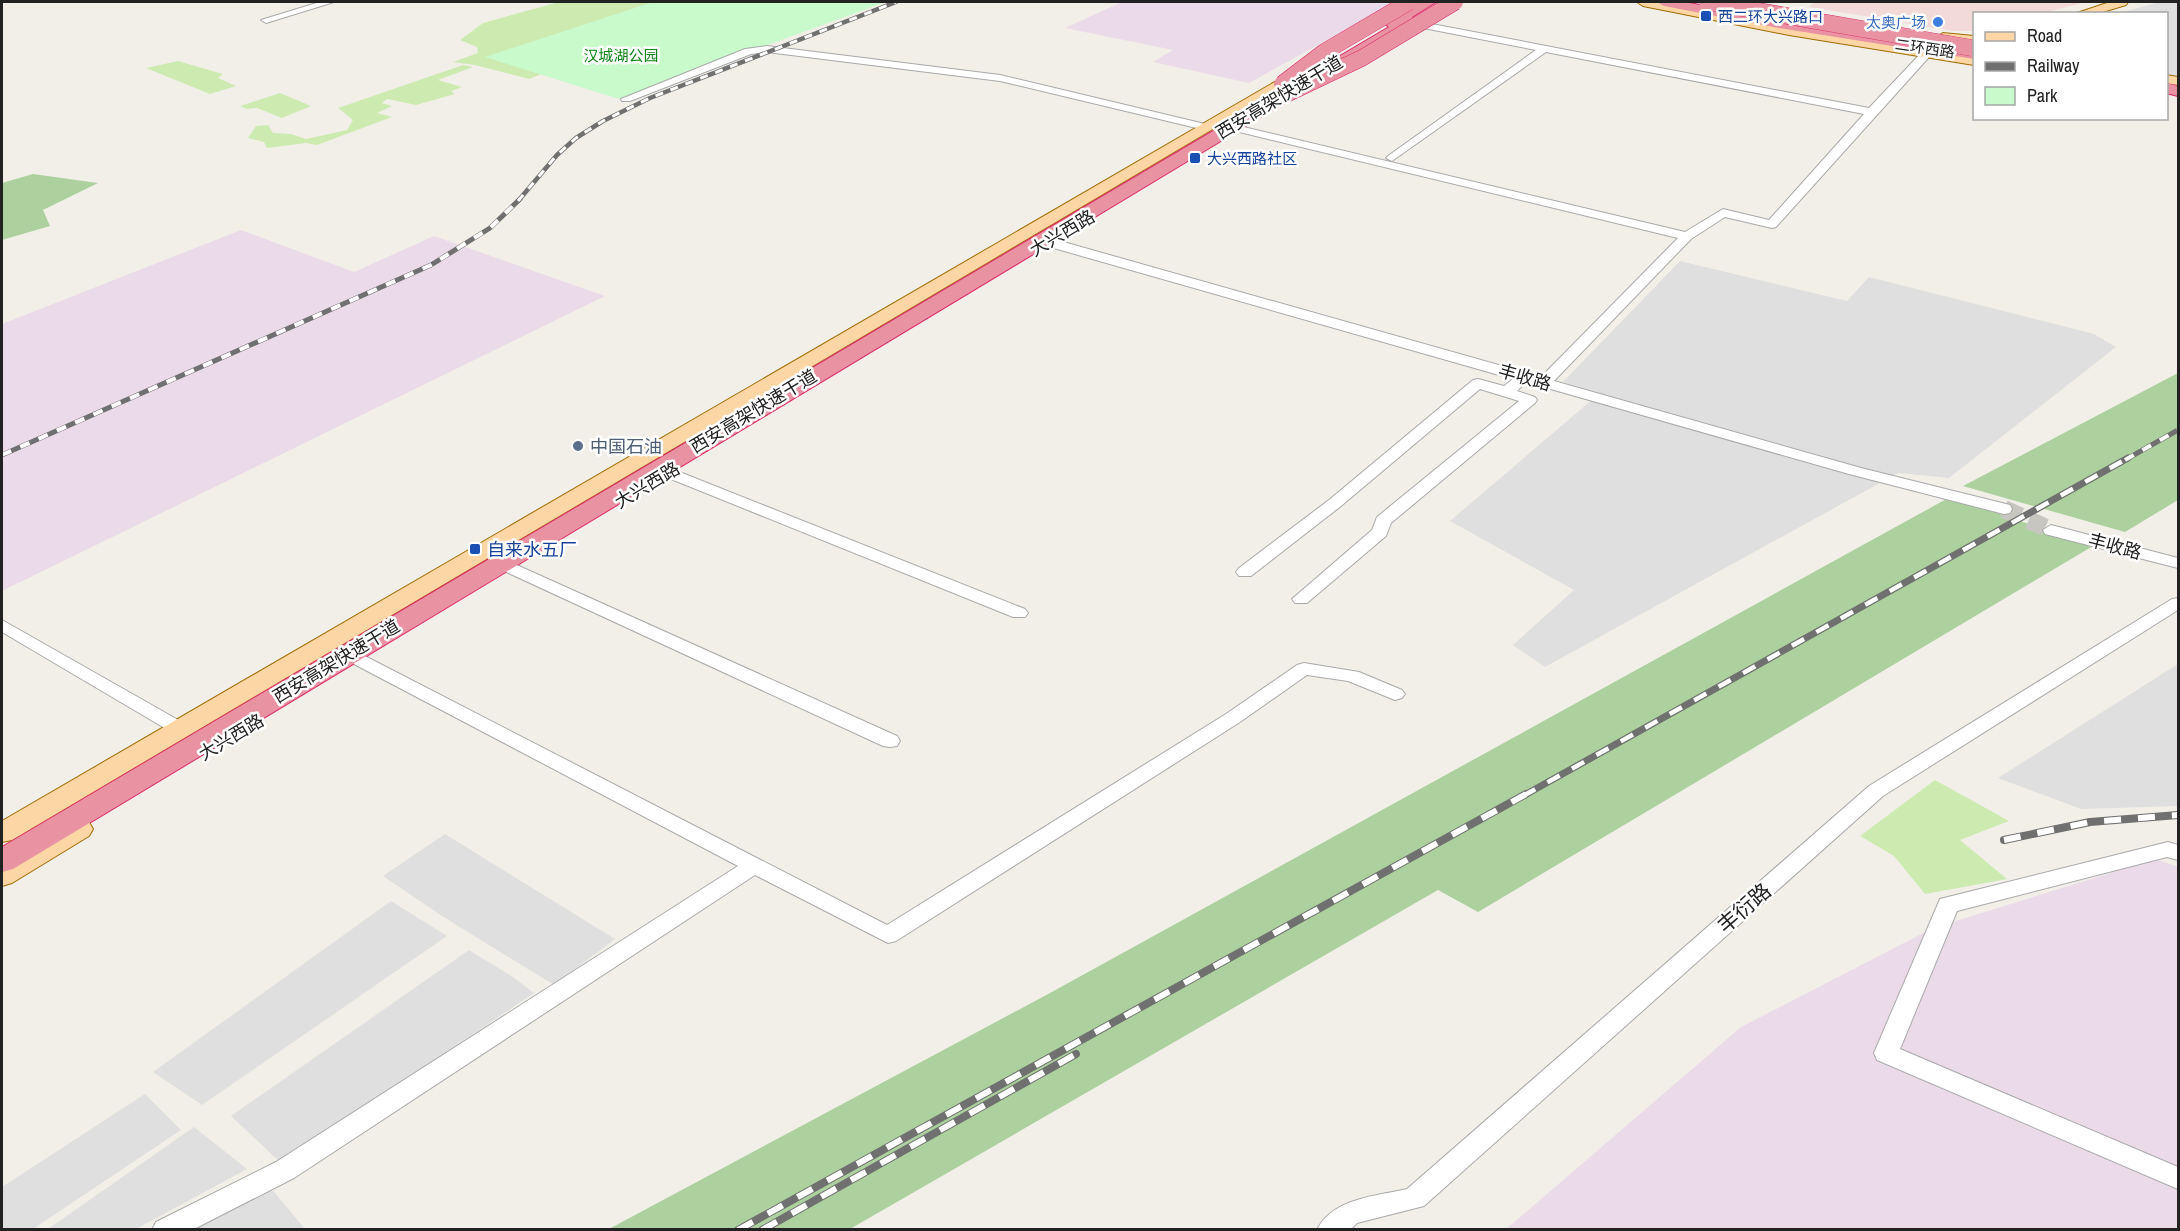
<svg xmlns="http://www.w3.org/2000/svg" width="2180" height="1231" font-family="'Archivo Narrow','Noto Sans SC',sans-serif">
	<rect width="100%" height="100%" fill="#f2efe9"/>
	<!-- residential -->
	<path fill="#e0dfdf" d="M2160,2H2178V77L2167,75L2166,14L2119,13Z
		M1680,261L1847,301L1869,277L2094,334L2116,347L1949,478L1898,473L1545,667L1513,645L1574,590L1450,521L1600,393L1563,382Z
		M2178,664V806L2081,809L1998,778Z
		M445,834L615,939L554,985L442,916L383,876Z
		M391,901L447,936L202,1105L153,1072Z
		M469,950L513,977L534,993L281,1163L231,1116Z
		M145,1094L181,1130L33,1229H2V1187Z
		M194,1127L247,1169L136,1229H48Z
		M270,1187L305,1229L190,1230Z"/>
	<!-- commercial -->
	<path fill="#f2dad9" d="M1815,2H2086L2043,13L1974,14V31H1953L1809,7Z"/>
	<!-- industrial -->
	<path fill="#ebdbe8" d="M1122,2H1396L1249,83L1153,62L1173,50L1065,28Z
		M241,230L354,272L434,236L605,296L2,591V324Z
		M2156,859L2178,867V1229L1505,1230L1741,1027L1933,928Z"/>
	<!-- grass -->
	<path fill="#cdebb0" d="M559,2H691L572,62L529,79L475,65L453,62L478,53L477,47L460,40L483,23Z
		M178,61L223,74L218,78L236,86L210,94L146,68Z
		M463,65L473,67L438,80L462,87L451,91L455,94L416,105L387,99L382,103L392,106L377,113L392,117L317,145L306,143L267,148L264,142L248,138L256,126L268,125L273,133L291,134L306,139L347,130L353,120L338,108Z
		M280,93L311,106L282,118L257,108L247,109L240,106Z
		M1935,780L2009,821L1960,840L2007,879L1925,894L1894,856L1860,836Z"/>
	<!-- forest -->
	<path fill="#add19e" d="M33,174L98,183L43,210L50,226L2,240V183Z
		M2178,373V500L2125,532L1963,486Z
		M1950,497L2093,546L1478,912L1438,890L850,1229L607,1230L1050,993Z"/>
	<!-- park -->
	<path fill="#c8facc" d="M653,2H886L619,99L485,57Z"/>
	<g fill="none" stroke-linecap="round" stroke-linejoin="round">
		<!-- minor-tunnel -->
		<path stroke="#c8c6c1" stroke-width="18" stroke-dasharray="18 9" stroke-linecap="butt" d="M2004,509L2051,530"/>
		<defs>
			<path id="minor" d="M320,2H334L266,23L261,20Z
				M1411,20L1869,108L1922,52H1930V56L1776,227L1772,228L1725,217L1691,239L1554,381L1861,468L2010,505L2012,509L2010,513L2004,514L1849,474L1526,382L1517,391L1535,397L1537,400L1535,403L1391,523L1386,536L1307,603H1295L1292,599L1372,530L1377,517L1519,401L1480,389L1341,506L1251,576H1239L1236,572L1239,568L1329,500L1473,380L1478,379L1504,386L1513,379L1043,245L1042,242L1043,239H1053L1541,377L1678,238L1231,130V126L1235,125L1685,232L1723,209L1769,220L1864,114L1546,52L1392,161L1386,158L1388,156L1536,50L1408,25V21Z
				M767,46L1000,75L1205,124L1211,127L1205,130L1000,81L767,52L751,54L630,101H622L621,99L745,49Z
				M667,467L1025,609L1028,613L1025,617H1013L661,475L659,472Z
				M2051,525L2178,558V568L2045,534L2043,530Z
				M510,562L897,736L900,741L897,746L890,747L883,746L504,571L501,567L504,563Z
				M2178,598V610L1883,796L1424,1206L1357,1223L1350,1230H1317C1332,1198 1377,1196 1407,1189L1869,786L2172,599Z
				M2,620L187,725L190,729L187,733L180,735L173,733L2,632Z
				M359,653L887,925L1226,714L1297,665L1304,663L1359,672L1402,690L1405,694L1402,698L1395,700L1348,681L1307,675L1240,722L896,941L888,943L755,875L294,1178L192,1230H152L156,1222L276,1162L738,866L352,663L350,659L352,655Z
				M2168,842L2178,845V860L2167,857L1957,911L1900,1049L2178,1167V1189L1877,1060L1874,1053L1940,899Z"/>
			<path id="major" d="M1637,2H1660L1789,27L1974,57V65L1789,35L1643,6Z
				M2110,2H2128L2126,5L2096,14H2074Z
				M1943,33L1974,36V44L1938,40L1936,37Z
				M1304,65L1311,69L1309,72L12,840L2,842V821Z
				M2166,75L2178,77V85L2166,83Z
				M79,819L89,822L93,829L89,836L12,883L2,886V863L69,822Z"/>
			<path id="highway" d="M1419,2H1436L1412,17L1417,21L1415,24L13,869L2,872V847L1389,27L1384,23L1386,20Z
				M1657,2H1684L1779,20L1974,50V59L1779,28L1664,6Z
				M2166,83L2178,86V96L2166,93Z"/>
		</defs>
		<!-- minor casing -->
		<use href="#minor" stroke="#a9a9a9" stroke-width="2"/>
		<!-- major casing -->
		<use href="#major" stroke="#a06b00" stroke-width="2"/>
		<!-- highway casing -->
		<use href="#highway" stroke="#dc2a67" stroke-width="2"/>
		<!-- minor -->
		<use href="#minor" fill="#fff" fill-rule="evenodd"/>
		<!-- major -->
		<use href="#major" fill="#fcd6a4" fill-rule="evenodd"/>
		<!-- highway -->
		<use href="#highway" fill="#e892a2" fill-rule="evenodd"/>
		<defs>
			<path id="rail-far3" d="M518,201L557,155L576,138L603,121L650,98L896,2"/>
			<path id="rail-far2" d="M2,455L431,265L490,228L520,199
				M2125,460L2178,430"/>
			<path id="rail-far1" d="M1523,796L2128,458"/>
			<path id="rail" d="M2004,840L2090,822L2178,815
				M738,1230L1526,794
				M762,1230L1076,1054"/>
		</defs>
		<!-- rail-far3 casing -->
		<use href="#rail-far3" stroke="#707070" stroke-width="4.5"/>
		<!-- rail-far2 casing -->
		<use href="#rail-far2" stroke="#707070" stroke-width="5"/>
		<!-- rail-far1 casing -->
		<use href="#rail-far1" stroke="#707070" stroke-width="7"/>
		<!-- rail casing -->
		<use href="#rail" stroke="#707070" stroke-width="8"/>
		<!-- rail-far3 -->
		<use href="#rail-far3" stroke="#fff" stroke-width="3" stroke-dasharray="8" stroke-linecap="butt"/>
		<!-- rail-far2 -->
		<use href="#rail-far2" stroke="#fff" stroke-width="4" stroke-dasharray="10" stroke-linecap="butt"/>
		<!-- rail-far1 -->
		<use href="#rail-far1" stroke="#fff" stroke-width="4.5" stroke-dasharray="14" stroke-linecap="butt"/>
		<!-- rail -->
		<use href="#rail" stroke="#fff" stroke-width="6" stroke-dasharray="17" stroke-linecap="butt"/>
		<defs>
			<path id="highway-bridge" d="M1707,2L1972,48
				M1282,84L1324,52L1409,2
				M1276,99L1362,58L1455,2"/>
		</defs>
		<!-- highway-bridge casing -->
		<use href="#highway-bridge" stroke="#dc2a67" stroke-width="17" stroke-linecap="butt"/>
		<!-- highway-bridge -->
		<use href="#highway-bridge" stroke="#e892a2" stroke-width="16"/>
	</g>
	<!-- markers -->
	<g fill="#1a4fb4" stroke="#fff" stroke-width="2">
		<rect x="1700" y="10" width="12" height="12" rx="3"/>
		<rect x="1189" y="152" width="12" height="12" rx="3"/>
		<rect x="469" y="543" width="12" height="12" rx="3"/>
	</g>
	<circle fill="#3f7fe0" stroke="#fff" stroke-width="2" cx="1938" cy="22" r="6"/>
	<circle fill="#5c6f8a" stroke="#fff" stroke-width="2" cx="578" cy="446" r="6"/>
	<g text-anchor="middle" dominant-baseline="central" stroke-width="5" stroke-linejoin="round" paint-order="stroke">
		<!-- far-transit labels -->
		<g font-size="15" fill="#164399" stroke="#fff" text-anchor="start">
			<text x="1718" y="16">西二环大兴路口</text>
			<text x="1207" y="158">大兴西路社区</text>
		</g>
		<!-- far-shop labels -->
		<g font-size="15" fill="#366cbe" stroke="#fff" text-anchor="end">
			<text x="1926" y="22">太奥广场</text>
		</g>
		<!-- far-street labels -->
		<g font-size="15" fill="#222" stroke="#fff">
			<text transform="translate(1925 48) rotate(8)">二环西路</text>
		</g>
		<!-- far-park labels -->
		<g font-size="15" fill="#0c8416" stroke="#fff">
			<text x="621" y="55">汉城湖公园</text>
		</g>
		<!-- street labels -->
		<g font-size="18" fill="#222" stroke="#fff">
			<text transform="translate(1279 97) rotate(-31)">西安高架快速干道</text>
			<text transform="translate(1062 233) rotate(-31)">大兴西路</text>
			<text transform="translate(1525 377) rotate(16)">丰收路</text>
			<text transform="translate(753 411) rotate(-31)">西安高架快速干道</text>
			<text transform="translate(647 485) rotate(-31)">大兴西路</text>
			<text transform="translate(2115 546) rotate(15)">丰收路</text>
			<text transform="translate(336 661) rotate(-31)">西安高架快速干道</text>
			<text transform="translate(231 737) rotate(-31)">大兴西路</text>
		</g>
		<!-- service labels -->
		<g font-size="18" fill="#4e5e75" stroke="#fff" text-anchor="start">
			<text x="590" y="446">中国石油</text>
		</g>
		<!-- transit labels -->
		<g font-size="18" fill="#164399" stroke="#fff" text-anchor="start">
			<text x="487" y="549">自来水五厂</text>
		</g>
		<!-- near-street labels -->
		<g font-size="21" fill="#222" stroke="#fff">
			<text transform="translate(1744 908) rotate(-41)">丰衍路</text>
		</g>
	</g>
	<!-- border -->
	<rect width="2180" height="1231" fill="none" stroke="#222222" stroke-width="6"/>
	<!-- legend -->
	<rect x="1973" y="12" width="195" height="108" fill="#ffffff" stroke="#a7a7a7" stroke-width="1.5"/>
	<rect x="1985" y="32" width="30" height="9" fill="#fcd6a4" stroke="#a7a7a7" stroke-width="1.5"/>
	<text x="2027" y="42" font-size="18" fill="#222222">Road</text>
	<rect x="1985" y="62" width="30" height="9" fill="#707070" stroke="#a7a7a7" stroke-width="1.5"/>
	<text x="2027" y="72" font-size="18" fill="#222222">Railway</text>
	<rect x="1985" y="87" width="30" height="18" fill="#c8facc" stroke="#a7a7a7" stroke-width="1.5"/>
	<text x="2027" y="102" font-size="18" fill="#222222">Park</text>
</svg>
